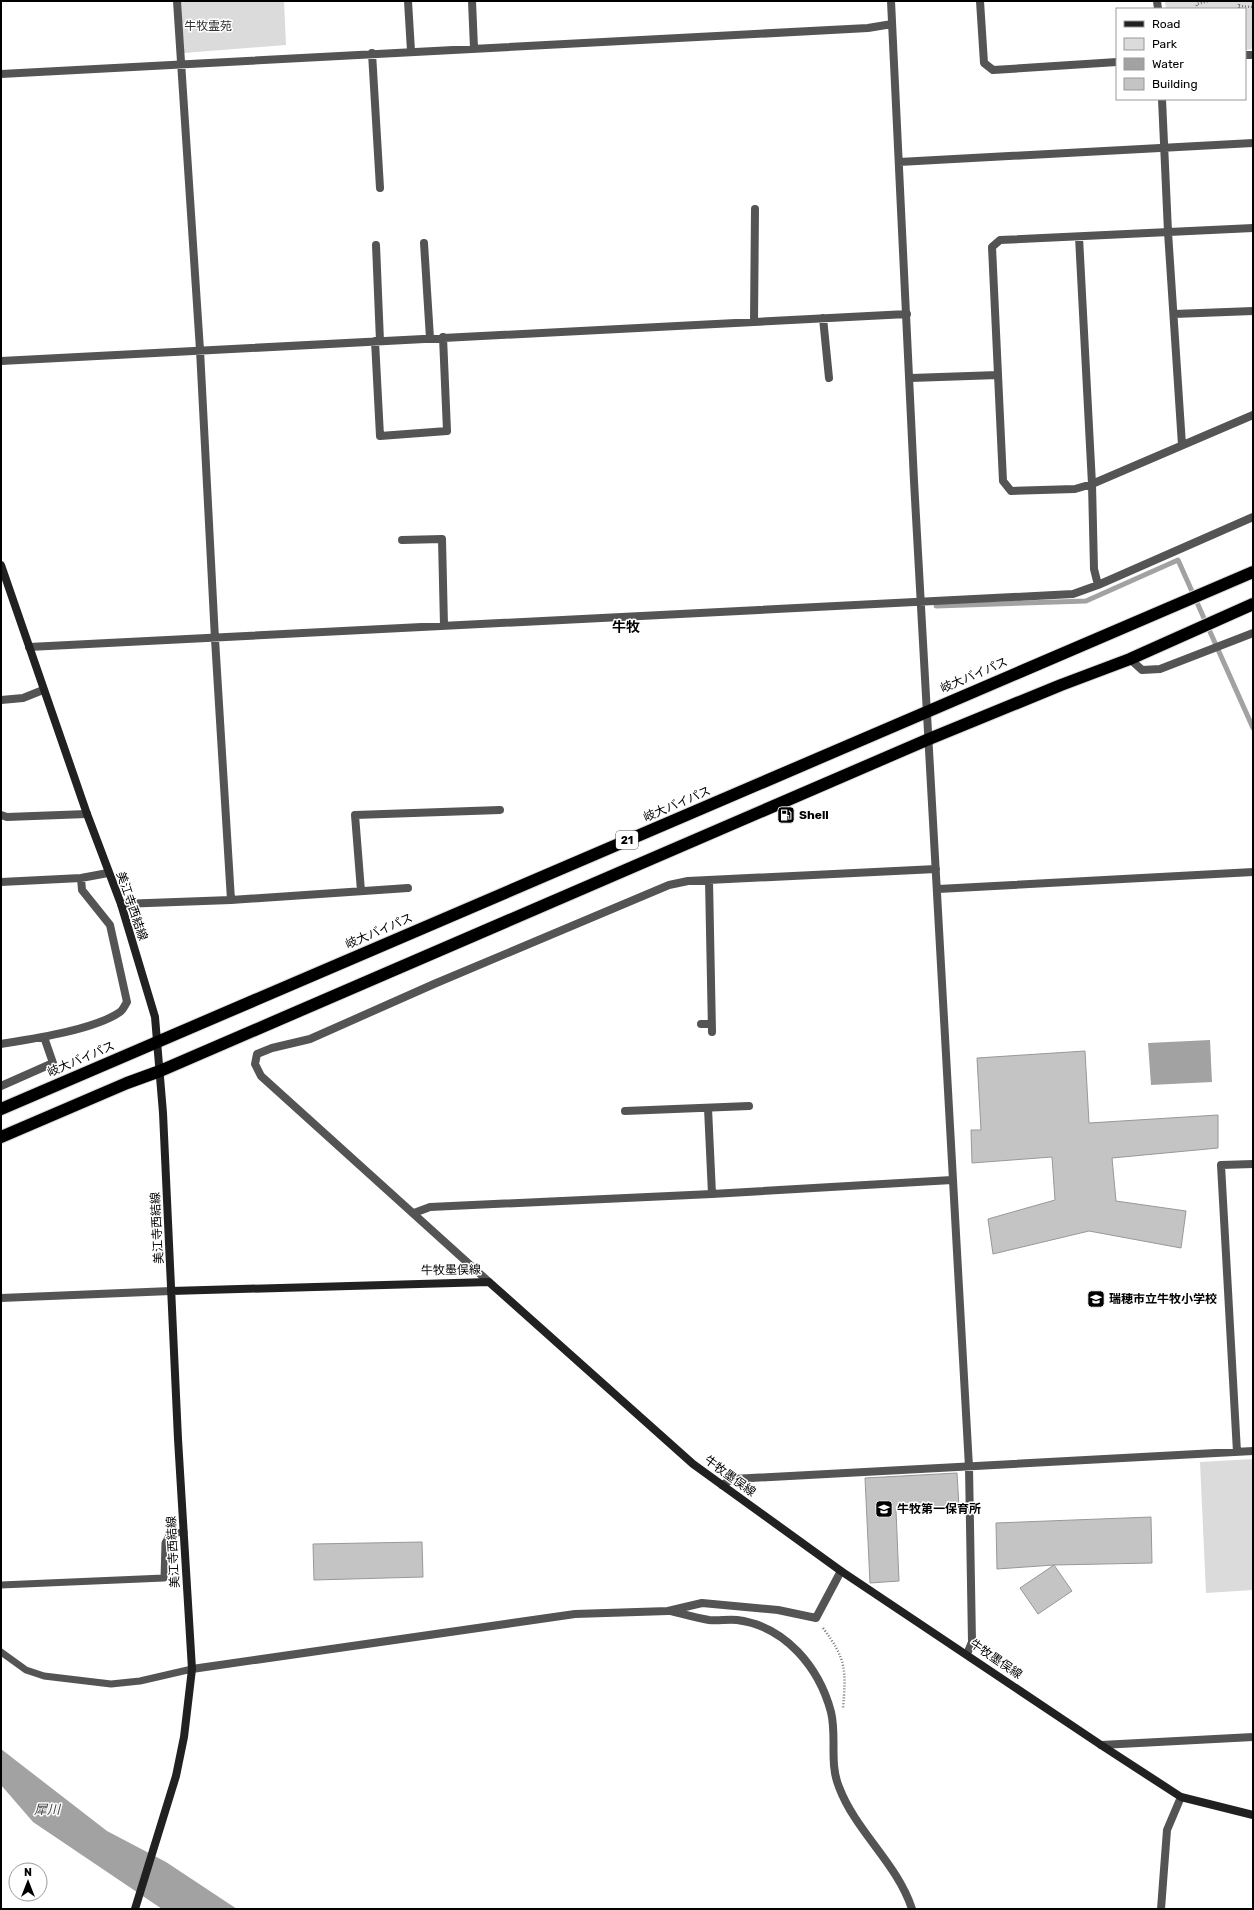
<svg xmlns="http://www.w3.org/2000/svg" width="1254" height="1910" font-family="Rubik,'Noto Sans JP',sans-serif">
	<rect width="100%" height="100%" fill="#fff"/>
	<!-- green -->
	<path fill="#dbdbdb" d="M181,1H284L286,45L184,53Z
		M1165,1H1253V49L1245,50V9H1166Z
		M1253,1459V1590L1206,1593L1200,1462Z"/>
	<!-- water -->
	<path fill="#a2a2a2" d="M1210,1040L1212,1082L1151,1085L1148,1043Z
		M1,1749L107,1831L166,1862L237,1909H162L33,1822L1,1785Z"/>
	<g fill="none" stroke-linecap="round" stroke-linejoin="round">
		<!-- stream -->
		<path stroke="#a2a2a2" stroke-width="5" d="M936,606L1086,601L1178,560L1253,728"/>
	</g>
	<!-- building -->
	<path fill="#c4c4c4" stroke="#989898" d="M1085,1051L1089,1123L1218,1115V1148L1112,1158L1116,1201L1186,1211L1181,1248L1089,1231L993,1254L988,1219L1055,1200L1052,1157L972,1163L971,1130H981L977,1058Z
		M957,1473L959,1507L896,1510L899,1581L870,1583L865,1478Z
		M1151,1517L1152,1563L1054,1565L997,1569L996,1523Z
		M422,1542L423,1577L314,1580L313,1544Z
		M1054,1565L1072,1591L1038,1614L1020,1588Z"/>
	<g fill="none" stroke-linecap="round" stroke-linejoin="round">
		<defs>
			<path id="highway" d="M1,1109L1253,572
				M1,1137L127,1083L160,1071L929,739L1061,685L1130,659L1253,604"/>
		</defs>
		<!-- highway casing -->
		<use href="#highway" stroke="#dbdbdb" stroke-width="14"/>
		<!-- path -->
		<path stroke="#767676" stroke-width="2.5" stroke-dasharray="1 2" stroke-linecap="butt" d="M1239,1V9
			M1239,6L1253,7
			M1196,9L1197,4L1209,1
			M823,1628C847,1660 846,1670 843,1709"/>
		<!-- lane -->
		<path stroke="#545454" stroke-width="7" d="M1,1585L164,1578L165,1543L170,1534L184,1532
			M1,1652L26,1670L44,1676L111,1684L140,1681L192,1669"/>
		<!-- street -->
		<path stroke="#545454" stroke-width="8" d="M177,1L200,350L215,639L231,900
			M408,1L411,51
			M472,1L474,48
			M891,1L914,481L969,1467L972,1642L967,1654
			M980,1L984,63L993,70L1117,62
			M1157,1L1158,9
			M372,53L380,188
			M1245,55H1253
			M1,74L868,28L892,24
			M1162,99L1168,232L1182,445
			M899,162L1253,143
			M1253,228L1000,240L992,247L1003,481L1011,491L1075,489L1092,484L1253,415
			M1079,237L1092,484L1094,569L1098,585
			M424,243L430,338
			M376,245L380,341
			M1174,314L1253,311
			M823,318L829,378
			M754,322L755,209
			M375,341L380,436L447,431L443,337
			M1,361L907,314
			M911,378L998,375
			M402,540L442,539L444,626
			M29,647L1073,594L1098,585L1253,517
			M1130,659L1142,670L1160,669L1253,633
			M1,700L23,698L43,690
			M1,815L7,817L87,814
			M709,880L712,1032
			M1,882L81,878L108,873
			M938,889L1253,872
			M361,891L355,815L500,810
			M121,904L231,900L408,888
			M701,1024H711
			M1,1044C32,1039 94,1030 120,1012C123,1010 125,1005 127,1002L110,925L82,890L81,878
			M1,1086L53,1063L44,1037
			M708,1108L712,1194
			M625,1111L749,1106
			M414,1213L430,1207L712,1194L952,1180
			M489,1282L261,1076L255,1064L257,1054L272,1048L310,1039L434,984L669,885L688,881L936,869
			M1,1298L171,1291
			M1237,1452L1221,1165L1253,1164
			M722,1485L733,1479L1253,1451
			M671,1611C683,1614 697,1618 709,1620C718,1621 728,1619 737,1620C785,1626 819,1667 831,1712C837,1737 829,1763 839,1787C856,1832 897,1863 912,1909
			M192,1669L575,1614L668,1611L702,1603L778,1610L816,1618L841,1571
			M1101,1745L1253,1737
			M1161,1909L1167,1830L1181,1797"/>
		<!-- secondary -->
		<path stroke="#212121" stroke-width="8" d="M1,565L87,814L121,904L155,1017L163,1113L178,1439L192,1669L184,1737L176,1776L135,1909
			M171,1291L489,1282L693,1464L841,1571L1101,1745L1181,1797L1253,1815"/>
		<!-- highway -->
		<use href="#highway" stroke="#000" stroke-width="12"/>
	</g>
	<!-- icons -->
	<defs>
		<symbol id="fuel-square" viewBox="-11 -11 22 22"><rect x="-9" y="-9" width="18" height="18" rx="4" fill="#000" stroke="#fff"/><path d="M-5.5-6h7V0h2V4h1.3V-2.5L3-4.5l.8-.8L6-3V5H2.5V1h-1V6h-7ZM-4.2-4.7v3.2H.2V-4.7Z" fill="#fff"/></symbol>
		<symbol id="school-square" viewBox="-11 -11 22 22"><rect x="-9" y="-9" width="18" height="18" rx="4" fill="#000" stroke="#fff"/><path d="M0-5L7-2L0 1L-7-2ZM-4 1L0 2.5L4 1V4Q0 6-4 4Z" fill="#fff"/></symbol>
	</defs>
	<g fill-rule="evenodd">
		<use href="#fuel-square" x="776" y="805" width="20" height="20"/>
		<use href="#school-square" x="1086" y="1289" width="20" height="20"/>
		<use href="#school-square" x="874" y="1499" width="20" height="20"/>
	</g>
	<g text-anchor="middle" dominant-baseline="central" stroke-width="3" stroke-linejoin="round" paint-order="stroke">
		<!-- shield labels -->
		<rect fill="#fff" stroke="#4c4c4c" stroke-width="1" x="616" y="831" width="22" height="18" rx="3"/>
		<g font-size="11" font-weight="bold" fill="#000">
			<text x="627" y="840">21</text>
		</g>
		<!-- park labels -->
		<g font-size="12" fill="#323232" stroke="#fff">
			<text x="208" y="26">牛牧霊苑</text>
		</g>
		<!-- street labels -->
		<g font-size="12" fill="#000" stroke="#fff">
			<text transform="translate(974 675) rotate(-23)">岐大バイパス</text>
			<text transform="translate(677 804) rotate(-23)">岐大バイパス</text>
			<text transform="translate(132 906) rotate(71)">美江寺西結線</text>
			<text transform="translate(379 931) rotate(-23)">岐大バイパス</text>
			<text transform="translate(81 1059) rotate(-23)">岐大バイパス</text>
			<text transform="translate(157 1228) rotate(-93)">美江寺西結線</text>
			<text transform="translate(451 1270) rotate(-1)">牛牧墨俣線</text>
			<text transform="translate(730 1476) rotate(36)">牛牧墨俣線</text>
			<text transform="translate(173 1552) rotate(-93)">美江寺西結線</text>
			<text transform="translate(996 1659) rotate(34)">牛牧墨俣線</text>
		</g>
		<!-- poi labels -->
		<g font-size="12" font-weight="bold" fill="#000" stroke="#fff" text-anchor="start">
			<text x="799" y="815">Shell</text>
			<text x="1109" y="1299">瑞穂市立牛牧小学校</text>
			<text x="897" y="1509">牛牧第一保育所</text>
		</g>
		<!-- water labels -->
		<g font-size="13" font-style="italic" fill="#434343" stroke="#fff">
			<text x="47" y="1809">犀川</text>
		</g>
		<!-- quarter labels -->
		<g font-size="14" font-weight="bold" fill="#000" stroke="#fff">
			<text x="626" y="627">牛牧</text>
		</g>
	</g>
	<!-- border -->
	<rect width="1254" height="1910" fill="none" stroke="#000000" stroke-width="4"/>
	<!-- legend -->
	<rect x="1116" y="8" width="130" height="92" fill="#ffffff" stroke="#999999"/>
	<rect x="1124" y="21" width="20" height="6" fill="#212121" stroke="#999999"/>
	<text x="1152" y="28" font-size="12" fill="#000000">Road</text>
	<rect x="1124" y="38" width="20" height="12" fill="#dbdbdb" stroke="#999999"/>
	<text x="1152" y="48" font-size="12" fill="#000000">Park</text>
	<rect x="1124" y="58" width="20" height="12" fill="#a2a2a2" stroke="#999999"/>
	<text x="1152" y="68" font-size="12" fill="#000000">Water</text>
	<rect x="1124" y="78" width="20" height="12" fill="#c4c4c4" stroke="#999999"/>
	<text x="1152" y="88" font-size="12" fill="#000000">Building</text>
	<!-- north arrow -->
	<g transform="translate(28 1882)"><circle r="19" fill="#ffffff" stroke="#999999"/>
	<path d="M0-3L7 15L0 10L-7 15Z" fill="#000000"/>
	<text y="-6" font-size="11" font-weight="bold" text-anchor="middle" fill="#000000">N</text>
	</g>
</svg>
